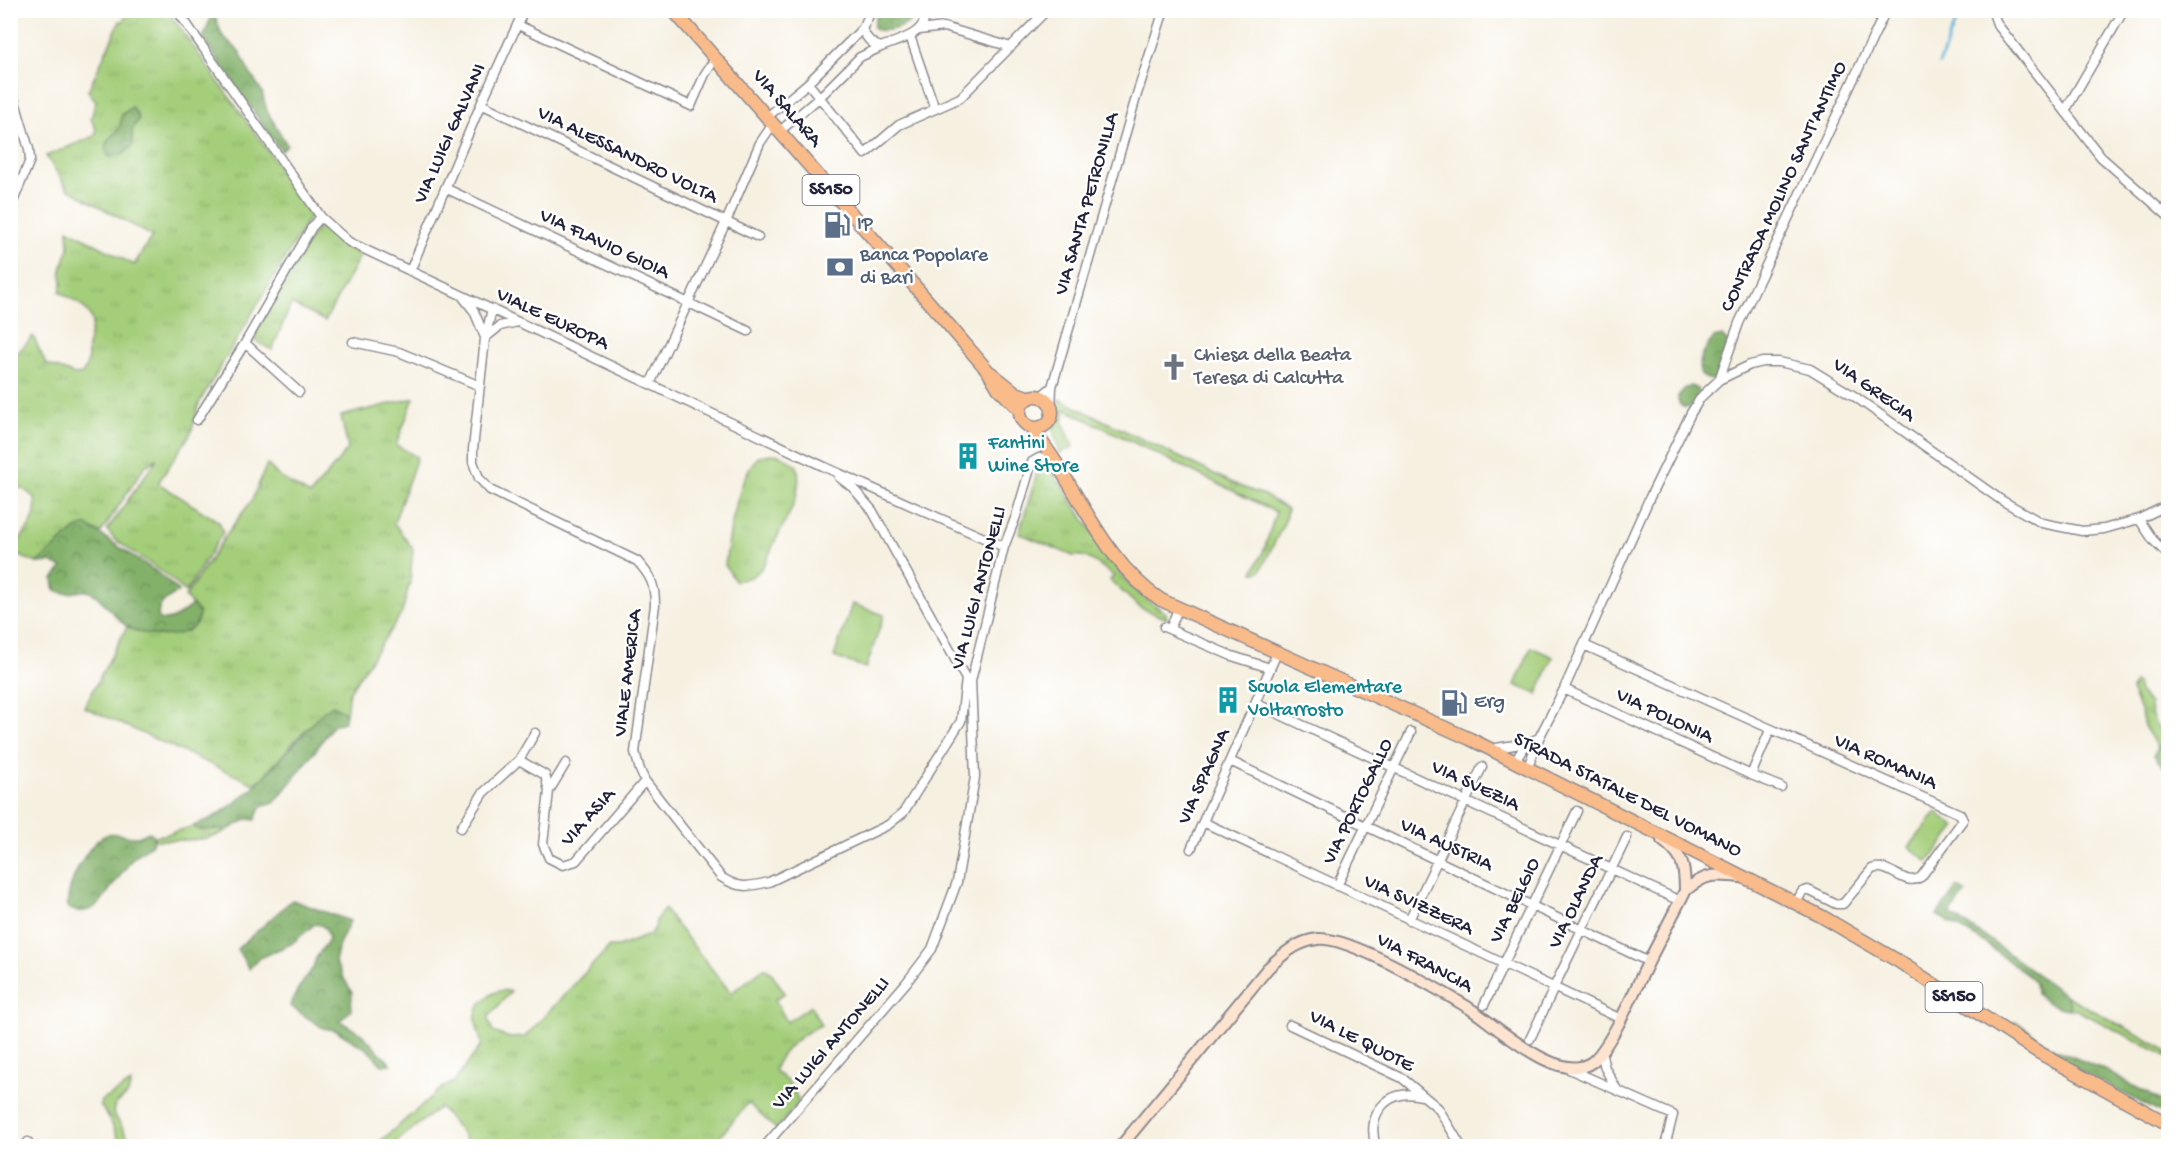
<svg xmlns="http://www.w3.org/2000/svg" width="2179" height="1157" font-family="'Gochi Hand',sans-serif">
	<defs>
		<pattern id="grass-tufts" width="24" height="20" patternUnits="userSpaceOnUse" patternTransform="scale(1.5)"><rect width="24" height="20" fill="#a4ce7a"/><path d="M3 7l-1-3M5 7V3M7 7l1-3M15 17l-1-3M17 17v-4M19 17l1-3" fill="none" stroke="#8db16a"/></pattern>
		<pattern id="forest-crowns" width="20" height="18" patternUnits="userSpaceOnUse" patternTransform="scale(1.5)"><rect width="20" height="18" fill="#83b16a"/><path d="M2 6a3 3 0 1 1 6 0M12 15a3 3 0 1 1 6 0" fill="none" stroke="#6b9058"/></pattern>
	</defs>
	<rect width="100%" height="100%" fill="#fff"/>
	<filter id="ink" filterUnits="userSpaceOnUse"><feTurbulence type="fractalNoise" baseFrequency=".0167" numOctaves="2"/><feDisplacementMap in="SourceGraphic" scale="12" xChannelSelector="R" yChannelSelector="G"/><feConvolveMatrix kernelMatrix="1 2 1 2 8 2 1 2 1" color-interpolation-filters="sRGB"/></filter>
	<filter id="wash" filterUnits="userSpaceOnUse"><feTurbulence type="fractalNoise" baseFrequency=".008" numOctaves="4" result="noise"/><feDisplacementMap in="SourceGraphic" scale="24" xChannelSelector="R" yChannelSelector="G"/><feGaussianBlur stdDeviation="1.35" result="paint"/><feColorMatrix in="noise" values="0 0 0 0 0 0 0 0 0 0 0 0 0 0 0 0 0 1.4 0 .05"/><feComposite in="paint" operator="in"/></filter>
	<g filter="url(#wash)">
		<rect width="100%" height="100%" fill="#f6f0e1"/>
		<!-- grass -->
		<path fill="url(#grass-tufts)" stroke="#63785a" stroke-width="1.5" d="M128,11H168L312,213L199,403L191,433L158,483L219,522L223,532L186,592L165,574L114,539L107,530L157,459L145,466L100,534L86,525L76,529L37,563L12,553C22,531 39,525 35,498L22,488L11,489L10,361L33,336L46,364L75,375L82,374C89,365 88,358 88,347C88,339 92,331 92,324C92,308 71,299 60,292L62,283L61,269L69,248L68,229L134,265L152,236L68,189L46,156L95,136L96,129L91,119L96,101L88,91L120,21L123,22Z
			M323,227L360,256L325,321L291,304L272,350L252,339L315,230Z
			M414,398L396,445L417,457L394,523L413,549L410,582L402,613L349,692L346,714L333,705L299,736L262,778L254,784L84,707L127,627L152,635L199,613L185,597L226,535L252,500L267,464L281,478L310,495L348,449L341,416Z
			M1059,399L1239,486L1264,495L1287,509L1285,521L1261,570L1258,572H1253L1264,550L1276,512L1065,409L1063,423L1073,445L1072,448L1060,453L1053,430Z
			M771,454L781,455L797,466C804,493 787,518 775,541C770,552 766,565 757,573C750,579 743,579 735,581L725,565C728,543 739,465 762,455C763,455 771,454 771,454Z
			M1044,460L1127,582L1146,599L1166,613L1167,619L1139,607L1110,580L1114,576C1103,568 1087,553 1073,556L1019,533L1040,463Z
			M2134,683L2137,684L2139,692L2150,704C2150,719 2159,730 2168,741V753L2166,749L2157,747L2144,726L2141,713L2131,690Z
			M194,826L199,830L220,829L226,831C207,843 176,840 154,840V836L164,835Z
			M664,909L731,993L764,968L771,972L785,993L775,999L787,1022L811,1006L821,1025C802,1033 781,1050 774,1070L792,1086L799,1102L776,1129L748,1103L712,1146H470L461,1132L440,1107L391,1146H375L442,1088L454,1082L482,1044C476,1024 469,1010 489,996C497,990 501,990 511,991L488,1018L493,1032L510,1038L525,1037L609,947H618L649,935L655,928L656,920Z
			M2065,995L2168,1051V1057L2075,1009H2068L2070,1004Z
			M131,1083L128,1094L115,1105L113,1112L133,1146H122L109,1118L100,1105L101,1101Z"/>
		<!-- forest -->
		<path fill="url(#forest-crowns)" stroke="#526a52" stroke-width="1.5" d="M879,10L912,11L913,18C905,28 886,33 874,29V22Z
			M213,11L222,35L240,52L248,70L262,92L267,111L287,145L281,151L203,39Z
			M132,107L139,118L132,130L133,145L124,154L109,157C99,141 113,138 119,128C121,124 121,118 122,114Z
			M1722,336L1728,342L1717,376L1713,380C1688,378 1703,349 1714,338Z
			M1691,386L1697,389L1699,393L1693,405L1687,408C1680,407 1678,404 1678,396L1684,389Z
			M86,525L154,570L179,591C168,599 155,603 159,619C173,623 181,613 192,605L199,613C198,643 145,638 128,627C116,620 102,597 91,592C84,589 75,593 68,593C63,594 59,591 55,590L53,579L62,568L51,562L37,563L76,529Z
			M333,705L346,714L344,722L333,725L313,754L275,802L261,806L255,820L247,819L226,831L220,829L198,830L194,826C247,807 284,752 323,712Z
			M2157,747L2166,749L2168,754V774L2154,755Z
			M149,832L154,836L152,844L133,858L100,903C89,912 81,914 68,908C64,889 88,839 109,834C117,831 127,838 136,837C141,837 144,834 149,832Z
			M1957,887L1966,893L1950,914L1987,938L2065,995L2070,1004L2068,1009C2056,1008 2045,1002 2036,994L2035,983L2031,978L1982,941L1937,915Z
			M292,900L350,921L339,944L335,962L352,993L351,1010L340,1021L363,1035L391,1064L382,1065L367,1049L335,1030L323,1028L290,1006L298,989L313,968L316,958L329,939L326,929L321,925L315,924L291,944L259,958L249,969L237,949Z
			M2016,1021L2056,1050L2105,1070L2168,1105V1115L2163,1114L2063,1062L2009,1027L2010,1024Z"/>
		<!-- park -->
		<path fill="#a4ce7a" stroke="#63785a" stroke-width="1.5" d="M852,604L884,615L866,668L834,657Z
			M1531,647L1553,657L1537,694L1515,685Z
			M1937,812L1956,827L1928,862L1909,847Z"/>
		<g fill="none" stroke-linecap="round" stroke-linejoin="round">
			<!-- stream -->
			<path stroke="#57b3d5" stroke-width="3" d="M1939,64L1960,10"/>
		</g>
	</g>
	<g filter="url(#ink)">
		<g fill="none" stroke-linecap="round" stroke-linejoin="round">
			<defs>
				<path id="minor" d="M177,10L321,217L349,242L827,468L1004,547
					M872,10L862,29C867,39 871,44 881,47C899,40 929,34 925,10
					M1992,10L1997,24L2065,111
					M2124,10L2065,111L2101,157L2168,216
					M518,25L691,106L705,74L715,59
					M919,30L944,27L1011,47
					M910,36L935,109
					M808,83L865,154L899,125L960,98L1047,10
					M10,85L29,149L30,160L10,209
					M481,104L758,237
					M767,117L808,83L862,29
					M780,131L820,97L860,57L881,47
					M445,188L748,331
					M410,271L481,104L524,10
					M463,297L474,311L484,335
					M492,309L485,339L473,449V462L479,478L490,490L637,561C651,576 655,585 655,605L635,752L640,770L645,781L721,877C739,889 748,887 769,882L888,825L903,813L961,721L966,679
					M485,338L500,326L518,322
					M353,342L399,352L480,386
					M1719,380L1739,323L1886,10
					M650,384L726,222L760,143L773,124
					M299,392L245,343L312,227L321,217
					M1040,397L1052,387
					M1051,408L1052,387L1137,94L1164,10
					M197,420L245,343
					M839,477L852,487L872,510L966,679L971,681
					M2139,519L2153,540L2168,555
					M1164,627L1232,656L1270,668
					M1170,629L1178,609
					M1584,645L1960,814L1963,820L1921,877C1904,888 1890,862 1872,869L1843,904H1836L1808,890L1802,892L1796,903
					M1564,689L1751,775L1770,730
					M1255,703L1680,901
					M1490,749L1527,743L1539,738
					M519,760L535,733
					M1230,761L1649,962
					M1515,761L1527,743
					M1528,767L1539,738L1564,689L1650,497L1691,413L1701,397L1719,380L1750,365L1763,362H1779L1810,369L1854,396L2001,500L2042,523L2082,531L2104,529L2139,519L2168,505
					M1751,775L1781,787
					M549,791L566,763
					M1203,822L1621,1019
					M461,828L483,793L519,760L545,775L549,791L543,844L549,858L563,865L576,861L645,781
					M1191,849L1277,653
					M1337,886L1411,732
					M1409,920L1482,767
					M1556,983L1627,837
					M1484,1005L1577,811
					M1290,1025L1402,1078L1438,1108L1461,1146
					M1530,1039L1554,988
					M1601,1052L1605,1068L1616,1088
					M1569,1069L1673,1115L1665,1146
					M25,1146L28,1142
					M765,1146L906,983L932,949L957,882L975,777L971,681L1004,547L1016,516L1032,462L1039,458L1052,457
					M1376,1146C1365,1115 1388,1087 1421,1096"/>
				<path id="secondary" d="M1662,840C1683,856 1685,865 1685,891
					M1121,1146L1268,968C1282,955 1297,941 1318,939C1350,936 1439,990 1469,1008C1496,1025 1559,1086 1592,1062C1611,1047 1636,987 1648,963C1660,939 1673,915 1685,891C1705,873 1715,874 1740,877"/>
				<path id="primary" d="M673,10L947,323L988,371L999,389L1020,410
					M991,373L1016,393L1030,398
					M1020 412a16 16 0 1 1 32 0a16 16 0 1 1-32 0Z
					M1030,427C1077,482 1100,560 1161,600L1470,739L1821,916L1898,961L2038,1052L2168,1124"/>
			</defs>
			<!-- minor casing -->
			<use href="#minor" stroke="#8c898e" stroke-width="11"/>
			<!-- secondary casing -->
			<use href="#secondary" stroke="#8c898e" stroke-width="14"/>
			<!-- primary casing -->
			<use href="#primary" stroke="#8c898e" stroke-width="15"/>
			<!-- minor -->
			<use href="#minor" stroke="#fff" stroke-width="8"/>
			<!-- secondary -->
			<use href="#secondary" stroke="#fde4d1" stroke-width="10"/>
			<!-- primary -->
			<use href="#primary" stroke="#fabb8b" stroke-width="12"/>
		</g>
	</g>
	<!-- icons -->
	<defs>
		<symbol id="fuel-bare" viewBox="-9 -9 18 18"><path d="M-5.5-6h7V0h2V4h1.3V-2.5L3-4.5l.8-.8L6-3V5H2.5V1h-1V6h-7ZM-4.2-4.7v3.2H.2V-4.7Z" fill="#5c6f8a" stroke="#fff" stroke-width="2.5" paint-order="stroke"/></symbol>
		<symbol id="bank-bare" viewBox="-9 -9 18 18"><path d="M-6-4H6V4H-6ZM0-2.3a2.3 2.3 0 1 0 0 4.6a2.3 2.3 0 1 0 0-4.6Z" fill="#5c6f8a" stroke="#fff" stroke-width="2.5" paint-order="stroke"/></symbol>
		<symbol id="church-bare" viewBox="-9 -9 18 18"><path d="M-1.2-6h2.4v3.5h3.3v2.4h-3.3V6h-2.4V-.1h-3.3v-2.4h3.3Z" fill="#6b7280" stroke="#fff" stroke-width="2.5" paint-order="stroke"/></symbol>
		<symbol id="building-bare" viewBox="-9 -9 18 18"><path d="M-4-6H4V6H1V3H-1V6H-4ZM-2.5-4.3h1.7v1.8h-1.7ZM.8-4.3h1.7v1.8H.8ZM-2.5-1h1.7V.8h-1.7ZM.8-1h1.7V.8H.8Z" fill="#0f9aa8" stroke="#fff" stroke-width="2.5" paint-order="stroke"/></symbol>
	</defs>
	<g fill-rule="evenodd">
		<use href="#fuel-bare" x="818" y="206" width="38" height="38"/>
		<use href="#bank-bare" x="821" y="248" width="38" height="38"/>
		<use href="#church-bare" x="1155" y="348" width="38" height="38"/>
		<use href="#building-bare" x="949" y="437" width="38" height="38"/>
		<use href="#building-bare" x="1209" y="681" width="38" height="38"/>
		<use href="#fuel-bare" x="1435" y="684" width="38" height="38"/>
	</g>
	<g text-anchor="middle" dominant-baseline="central" stroke-width="5" stroke-linejoin="round" paint-order="stroke">
		<!-- shield labels -->
		<g fill="#fff" stroke="#646476" stroke-width="1.5">
			<rect x="802.5" y="175" width="57" height="30" rx="4.5"/>
			<rect x="1925.5" y="982" width="57" height="30" rx="4.5"/>
		</g>
		<g font-size="18" font-weight="bold" fill="#22223b">
			<text x="831" y="190">SS150</text>
			<text x="1954" y="997">SS150</text>
		</g>
		<!-- street labels -->
		<g font-size="20" fill="#22223b" stroke="#fff">
			<text transform="translate(786 109) rotate(49)">VIA SALARA</text>
			<text transform="translate(451 134) rotate(-66)">VIA LUIGI GALVANI</text>
			<text transform="translate(627 156) rotate(26)">VIA ALESSANDRO VOLTA</text>
			<text transform="translate(1785 187) rotate(-65)">CONTRADA MOLINO SANT'ANTIMO</text>
			<text transform="translate(1088 204) rotate(-74)">VIA SANTA PETRONILLA</text>
			<text transform="translate(604 245) rotate(25)">VIA FLAVIO GIOIA</text>
			<text transform="translate(552 320) rotate(25)">VIALE EUROPA</text>
			<text transform="translate(1873 391) rotate(35)">VIA GRECIA</text>
			<text transform="translate(980 588) rotate(-75)">VIA LUIGI ANTONELLI</text>
			<text transform="translate(629 673) rotate(-83)">VIALE AMERICA</text>
			<text transform="translate(1664 717) rotate(25)">VIA POLONIA</text>
			<text transform="translate(1885 763) rotate(24)">VIA ROMANIA</text>
			<text transform="translate(1205 777) rotate(-66)">VIA SPAGNA</text>
			<text transform="translate(1475 787) rotate(25)">VIA SVEZIA</text>
			<text transform="translate(1627 796) rotate(27)">STRADA STATALE DEL VOMANO</text>
			<text transform="translate(1359 802) rotate(-64)">VIA PORTOGALLO</text>
			<text transform="translate(589 818) rotate(-48)">VIA ASIA</text>
			<text transform="translate(1446 846) rotate(25)">VIA AUSTRIA</text>
			<text transform="translate(1516 901) rotate(-64)">VIA BELGIO</text>
			<text transform="translate(1577 902) rotate(-64)">VIA OLANDA</text>
			<text transform="translate(1418 906) rotate(25)">VIA SVIZZERA</text>
			<text transform="translate(1424 964) rotate(28)">VIA FRANCIA</text>
			<text transform="translate(1361 1042) rotate(27)">VIA LE QUOTE</text>
			<text transform="translate(832 1044) rotate(-49)">VIA LUIGI ANTONELLI</text>
		</g>
		<!-- service labels -->
		<g font-size="20" fill="#4e5e75" stroke="#fff" text-anchor="start">
			<text x="857" y="225">IP</text>
			<text x="860" y="256">Banca Popolare<tspan x="860" dy="23">di Bari</tspan></text>
			<text x="1474" y="703">Erg</text>
		</g>
		<!-- worship labels -->
		<g font-size="20" fill="#5b616d" stroke="#fff" text-anchor="start">
			<text x="1194" y="356">Chiesa della Beata<tspan x="1194" dy="23">Teresa di Calcutta</tspan></text>
		</g>
		<!-- culture labels -->
		<g font-size="20" fill="#0d838f" stroke="#fff" text-anchor="start">
			<text x="988" y="444">Fantini<tspan x="988" dy="23">Wine Store</tspan></text>
			<text x="1248" y="688">Scuola Elementare<tspan x="1248" dy="23">Voltarrosto</tspan></text>
		</g>
	</g>
	<!-- margin -->
	<rect width="2179" height="1157" fill="none" stroke="#fff" stroke-width="36"/>
</svg>
